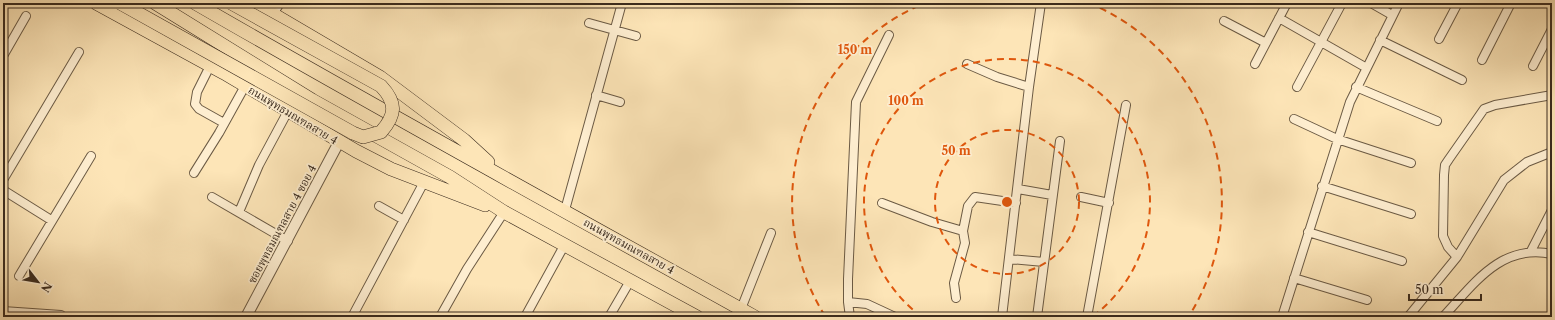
<svg xmlns="http://www.w3.org/2000/svg" width="1555" height="320" font-family="'Libre Caslon Text','Noto Serif Thai',serif">
	<rect width="100%" height="100%" fill="#fde5b7"/>
	<filter id="stains"><feTurbulence type="fractalNoise" baseFrequency=".005" numOctaves="4"/><feColorMatrix values="0 0 0 0 .2 0 0 0 0 .09 0 0 0 0 .02 0 0 0 .5 -.17"/></filter>
	<radialGradient id="worn" r=".72"><stop offset=".6" stop-color="#630" stop-opacity="0"/><stop offset="1" stop-color="#630" stop-opacity=".3"/></radialGradient>
	<g fill="none" stroke-linecap="round" stroke-linejoin="round">
		<defs>
			<path id="minor" d="M1371,3L1392,15
				M273,14L280,3
				M1279,18L1365,67
				M1224,21L1266,43
				M589,23L636,36
				M1439,39L1458,3
				M1380,40L1462,80
				M3,56L26,16
				M1482,60L1511,3
				M967,64L997,77L1029,87
				M1255,64L1287,3
				M210,66L197,92L195,104L199,109L224,123
				M1533,66L1552,29
				M1297,87L1342,3
				M1356,87L1437,121
				M596,95L620,102
				M1294,119L1337,139L1411,163
				M194,173L219,133L245,86
				M3,180L79,52
				M1322,186L1411,214
				M1018,189L1052,195
				M3,190L51,220
				M212,197L288,241
				M1081,197L1109,203
				M882,203L932,222L963,231L968,206L975,197L1016,203
				M379,206L404,220
				M565,210L622,3
				M239,212L259,165L288,111
				M1308,232L1402,261
				M1531,251L1552,210
				M1457,257L1448,247L1443,236L1444,175L1445,165L1449,159L1484,109L1495,105L1552,95
				M1009,259L1044,262
				M19,276L91,156
				M1294,278L1367,300
				M956,298L954,283L965,243L963,231
				M848,302V279L856,102L889,35
				M741,309L771,233
				M3,311L61,315
				M352,317L424,182
				M440,317L467,269L504,212
				M525,317L565,244
				M609,317L630,281
				M850,317L848,302L867,304L895,317
				M1002,317L1029,87L1041,3
				M1037,317L1060,141
				M1087,317L1126,105
				M1282,317L1350,102L1399,3
				M1408,317L1457,257L1504,180L1527,162L1552,152
				M1443,317C1474,284 1501,243 1552,254"/>
			<path id="tertiary" d="M246,317L339,142"/>
			<path id="primary" d="M96,3L224,73L356,151L391,169L485,205
				M155,3L312,100L450,177L504,212L697,317
				M195,3C380,110 568,213 755,317
				M254,3L380,77L464,140L488,162"/>
		</defs>
		<!-- minor casing -->
		<use href="#minor" stroke="#6b5a44" stroke-width="10"/>
		<!-- tertiary casing -->
		<use href="#tertiary" stroke="#6b5a44" stroke-width="12"/>
		<!-- primary casing -->
		<use href="#primary" stroke="#3a2b1e" stroke-width="14"/>
		<!-- minor -->
		<use href="#minor" stroke="#feeed0" stroke-width="8"/>
		<!-- tertiary -->
		<use href="#tertiary" stroke="#feeed0" stroke-width="10"/>
		<!-- primary -->
		<use href="#primary" stroke="#fde5b7" stroke-width="13"/>
		<defs>
			<path id="primary-bridge" d="M120,3L353,133L363,137L381,132C396,115 397,103 381,86L231,3"/>
		</defs>
		<!-- primary-bridge casing -->
		<use href="#primary-bridge" stroke="#3a2b1e" stroke-width="14" stroke-linecap="butt"/>
		<!-- primary-bridge -->
		<use href="#primary-bridge" stroke="#fde5b7" stroke-width="13"/>
	</g>
	<!-- distance rings -->
	<g fill="none" stroke="#df570d" stroke-width="2" stroke-dasharray="7 5">
		<circle cx="1007" cy="202" r="72"/>
		<path d="M922 317A143 143 0 1 1 1092 317"/>
		<path d="M825 316A215 215 0 0 1 925 3M1089 3A215 215 0 0 1 1189 316"/>
	</g>
	<g text-anchor="middle" dominant-baseline="central" stroke-width="3.5" stroke-linejoin="round" paint-order="stroke">
		<!-- street labels -->
		<g font-size="11" fill="#3a2b1e" stroke="#feeed0">
			<text transform="translate(293 115) rotate(31)">ถนนพุทธมณฑลสาย 4</text>
			<text transform="translate(282 224) rotate(-62)">ซอยพุทธมณฑลสาย 4 ซอย 4</text>
			<text transform="translate(629 246) rotate(29)">ถนนพุทธมณฑลสาย 4</text>
		</g>
	</g>
	<circle cx="1007" cy="202" r="6" fill="#df570d" stroke="#feeed0" stroke-width="2"/>
	<g font-size="12" text-anchor="middle" font-weight="bold" fill="#df570d" stroke="#feeed0" stroke-width="3.5" stroke-linejoin="round" paint-order="stroke">
		<text x="855" y="54">150 m</text>
		<text x="906" y="105">100 m</text>
		<text x="956" y="155">50 m</text>
	</g>
	<!-- margin -->
	<rect width="1555" height="320" fill="none" stroke="#fde5b7" stroke-width="16"/>
	<rect x="4" y="4" width="1547" height="312" fill="none" stroke="#3a2b1e" stroke-width="2"/>
	<rect x="8" y="8" width="1539" height="304" fill="none" stroke="#3a2b1e"/>
	<!-- north arrow -->
	<g transform="translate(38 282) rotate(121)" stroke="#feeed0" stroke-width="3" paint-order="stroke">
	<path d="M0-3L7 15L0 10L-7 15Z" fill="#3a2b1e"/>
	<text y="-6" font-size="11" font-weight="bold" text-anchor="middle" fill="#3a2b1e">N</text>
	</g>
	<!-- scale -->
	<path d="M1409 294v6h72v-6" fill="none" stroke="#3a2b1e" stroke-width="2"/>
	<text x="1415" y="294" font-size="12" fill="#3a2b1e" stroke="#feeed0" stroke-width="3" paint-order="stroke">50 m</text>
	<rect width="100%" height="100%" filter="url(#stains)"/>
	<rect width="100%" height="100%" fill="url(#worn)"/>
</svg>
